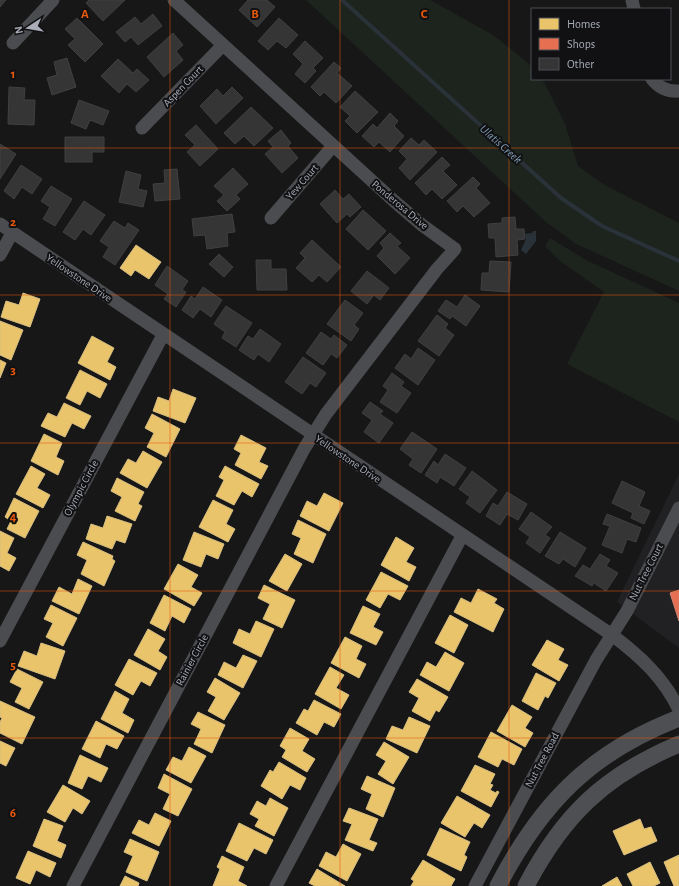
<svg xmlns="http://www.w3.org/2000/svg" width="679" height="886" font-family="'Alegreya Sans',sans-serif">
	<rect width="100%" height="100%" fill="#171717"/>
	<!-- built -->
	<path fill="#212123" d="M679,474V648L617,602Z"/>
	<!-- green -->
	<path fill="#1d241e" d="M306,0H430L493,35L528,63L532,67V79H542L545,84L565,124L578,166L603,184L679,223V291L576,244L546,222Z
		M550,238L586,260L679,303V422L567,364L604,292L560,261L545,246Z"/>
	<!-- water -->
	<path fill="#2a3239" d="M533,231H536V241L526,254L521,250L526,239L525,234L532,233Z"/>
	<!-- homes -->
	<path fill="#e9c46a" stroke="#d6bd81" d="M136,245L161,262L149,279L135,270L131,276L120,268Z
		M23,293L40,299L30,327L1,317L6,301L19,305Z
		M0,321L23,330L11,360L0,355Z
		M92,336L114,348L107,362L116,367L110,380L78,363Z
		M0,360L6,363L0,378Z
		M80,370L107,384L100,398L87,391L80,405L66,398Z
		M173,389L196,398L185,423L153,411L158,397L169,401Z
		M64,403L91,416L84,429L72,423L65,437L41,426L48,413L57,417Z
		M152,414L180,429L166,457L147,447L154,433L145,428Z
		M44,434L62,443L56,457L64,461L58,475L31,461Z
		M241,435L266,448L259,462L268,466L261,479L235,465L241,453L234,449Z
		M143,451L162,462L147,488L120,473L128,459L136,463Z
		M31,466L45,474L37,488L50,495L43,508L16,494Z
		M225,466L259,484L252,497L242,491L234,505L216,496L224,480L219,477Z
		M117,478L144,492L138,504L142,506L135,521L115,511L122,497L111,491Z
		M324,493L343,503L329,531L300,516L307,501L317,506Z
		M14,498L39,511L25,538L7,529L11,521L5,517Z
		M213,500L233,510L226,524L235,529L228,542L199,527Z
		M107,516L132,524L125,543L116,540L112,549L86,539L91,524L103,528Z
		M298,520L326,534L313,563L294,554L301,538L292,534Z
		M0,531L14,538L7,553L16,558L9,571L0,566Z
		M194,532L224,544L218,559L206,554L201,567L183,560Z
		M396,537L414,548L406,562L416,567L409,581L381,565Z
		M83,542L113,556L112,559L115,561L104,586L81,574L87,560L77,555Z
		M285,554L302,564L287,591L269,581Z
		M178,564L198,575L191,587L202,593L194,606L164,589Z
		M381,572L408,586L400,600L388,594L380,608L366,600Z
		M78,579L92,586L79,614L52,601L59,587L72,594Z
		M264,585L295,600L282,628L263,619L270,604L258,598Z
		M478,589L497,599L494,603L504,609L493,632L454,612L461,598L471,603Z
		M164,595L191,609L184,623L172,616L165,631L150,623Z
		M51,605L77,618L63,646L46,637L53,623L44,619Z
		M363,606L380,614L373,627L383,632L376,645L350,633Z
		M450,615L468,625L454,653L435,643Z
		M256,621L274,629L261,657L233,643L239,629L250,634Z
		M148,629L165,639L158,651L167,657L160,670L134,655Z
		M345,637L362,646L356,659L366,664L359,678L331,663Z
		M547,640L564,649L558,660L568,665L559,681L532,665Z
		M41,643L65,651L55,679L18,666L24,651L37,656Z
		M445,652L464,663L449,691L420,675L427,662L436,667Z
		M243,655L257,661L243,688L218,675L224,662L236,668Z
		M129,659L157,673L150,686L141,681L133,695L115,685Z
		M330,667L344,675L336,688L349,695L341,709L315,694Z
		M17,669L43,682L29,709L15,702L22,688L10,682Z
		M536,673L556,683L548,698L545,696L538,710L522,701Z
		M215,678L240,693L224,720L208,711L216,697L207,692Z
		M417,679L448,697L439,712L436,710L430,721L412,711L419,698L409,692Z
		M115,691L129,699L122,713L134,720L128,733L101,719Z
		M314,700L341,714L334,727L324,722L317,735L296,723L304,709L308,711Z
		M0,701L35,717L22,744L0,733V722L2,718L0,717Z
		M512,705L532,717L525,728L533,733L525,747L497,731Z
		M198,712L225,725L212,753L194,744L201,729L191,724Z
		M409,717L430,726L417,753L386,739L392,726L403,730Z
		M96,721L124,736L117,749L106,744L100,758L82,749Z
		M290,728L309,739L302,751L315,759L307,772L282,757L286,750L280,746Z
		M491,732L522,749L514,765L502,759L498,767L478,757Z
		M0,741L15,748L6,766L0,763Z
		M384,742L409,757L393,784L378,774L386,761L376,755Z
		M189,747L206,756L191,783L166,770L173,757L182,761Z
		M80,755L108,768L101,782L88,776L82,789L68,783Z
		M279,762L306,778L300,790L290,785L282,799L261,786L270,770L273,772Z
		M475,765L495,774L490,784L493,785L490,790L496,793L497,791L499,792L491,807L461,791Z
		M164,774L192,789L178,816L163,809L170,794L158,788Z
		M367,776L395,788L383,817L366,809L372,794L361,789Z
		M63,785L90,801L82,814L73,808L65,822L47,812Z
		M457,796L490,815L482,828L474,823L465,837L441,823Z
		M270,798L288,808L274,836L255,826L259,819L250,814L257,801L266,806Z
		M349,808L378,819L369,840L377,843L373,851L345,840L352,824L343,821Z
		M155,813L171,821L159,846L132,833L139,820L149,825Z
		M44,819L63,826L57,841L66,845L61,858L33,846Z
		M640,819L644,829L651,827L657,841L624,855L613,831Z
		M239,823L273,840L266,854L254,848L247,861L226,851Z
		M440,828L470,842L464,855L467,857L461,871L427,855Z
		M130,839L159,852L147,881L126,872L133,856L124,852Z
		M343,844L361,854L347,881L319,866L326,852L336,857Z
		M28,851L56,863L50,877L36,870L30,884L16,878Z
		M679,855V886H674L664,862Z
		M222,856L244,867L238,881L247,886H213L220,869L217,867Z
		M423,860L455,879L451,886H411L414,881L411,879Z
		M650,862L660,883L654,886H633L627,874Z
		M317,869L345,886H315L309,883Z
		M125,876L139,883L138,886H120Z
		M617,877L622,886H602Z"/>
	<!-- shops -->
	<path fill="#e76f51" stroke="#d48270" d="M679,590V621L670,593Z"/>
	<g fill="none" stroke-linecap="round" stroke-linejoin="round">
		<!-- stream -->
		<path stroke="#2a3239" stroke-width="4" d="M342,0L561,198L602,226L679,261"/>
	</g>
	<!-- building -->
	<path fill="#353536" stroke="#3f4043" d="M0,0H6L0,7Z
		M89,0H125L103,21L86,3Z
		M248,0H267L275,7L257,27L239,10Z
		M153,14L162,26L138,45L131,37L125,42L116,32L135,17L141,24Z
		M77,18L103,44L85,62L68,45L75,39L65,29Z
		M279,18L298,35L286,48L277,41L268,50L258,41Z
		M173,33L183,45L176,51L183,60L164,77L147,57Z
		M305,41L323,58L313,68L316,71L305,83L295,74L303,64L293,54Z
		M67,58L76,87L52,95L47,78L57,75L54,62Z
		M118,59L133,73L137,69L149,80L136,92L127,84L119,93L101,76Z
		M334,62L341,68L337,73L352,86L336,103L324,92L320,96L311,87Z
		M9,87L25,88L24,100H35L34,125L8,124Z
		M232,87L243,98L216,124L200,106L217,89L223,96Z
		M355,91L378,112L357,133L345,121L350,116L340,107Z
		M79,100L109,111L103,125L90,120L86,129L71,123Z
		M251,107L273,128L254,146L244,136L235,144L224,133Z
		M390,113L398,121L394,126L404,136L390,152L379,142L374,147L362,136L373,124L377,128Z
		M196,125L218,149L200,166L187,152L195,145L185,135Z
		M281,130L291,143L288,146L298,158L282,173L265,154L273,147L268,141Z
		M65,137H104V152H92V162H65Z
		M411,138L419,145L424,140L437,152L410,180L399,168L407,159L399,151Z
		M0,144L16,154L0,179Z
		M442,157L450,165L443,171L457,185L442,199L432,189L426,195L415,183Z
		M21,165L42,179L32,194L22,187L14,199L4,191Z
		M233,168L248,184L236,195L240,199L227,211L217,201L224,195L214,186Z
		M177,169L180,199L155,201L153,184L165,183L164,170Z
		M126,171L141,175L138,189L147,191L143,207L119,202Z
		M473,177L480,184L476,188L490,203L474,217L463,206L457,212L447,201Z
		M51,186L72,199L55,226L43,219L50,207L41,201Z
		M335,190L343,199L349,194L361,207L350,217L347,214L337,223L320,204Z
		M84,201L105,215L91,235L83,229L75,240L63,232Z
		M363,210L386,231L368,250L346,229Z
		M232,214L235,232L227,233L228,246L207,249L205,235L194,236L192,219Z
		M515,217L516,229H524L525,239L517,240L518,255L496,257L495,238H489L488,224L502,223V218Z
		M114,221L125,228L128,223L139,230L115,265L103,257L109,247L100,241Z
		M390,233L401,243L397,246L410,258L395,274L377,256L384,248L380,243Z
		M312,240L341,267L327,282L319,275L312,282L296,268L305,258L300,253Z
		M219,254L233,267L224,277L209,264Z
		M256,260H271V269H286L287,290H257Z
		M490,261L511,262L509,292L481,290L482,273H489Z
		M167,266L188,281L182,290L186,292L176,307L164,299L168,294L155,285Z
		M367,271L389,288L380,300L374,295L367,304L351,291Z
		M203,287L222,300L211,317L200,309L193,318L182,310L191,296L195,299Z
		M465,295L480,306L466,326L452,316L450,319L438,311L446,300L457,307Z
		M345,300L363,313L354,325L359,329L351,341L327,324Z
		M226,306L252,323L236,347L222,338L225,332L214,324Z
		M437,315L448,324L445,328L454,335L439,356L418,341Z
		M260,329L281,344L269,362L258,354L254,360L239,350L248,336L253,339Z
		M321,332L331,339L334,335L347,345L337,358L331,354L323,365L306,353Z
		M418,348L435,360L418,385L395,368L405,354L411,359Z
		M303,357L326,373L316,387L310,383L302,394L285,382Z
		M392,373L404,382L401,386L411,393L397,413L380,402L388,390L383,386Z
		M370,402L383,411L380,414L393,423L379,443L364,432L372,420L362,413Z
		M412,432L437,449L421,473L409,465L413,459L400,449Z
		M445,454L466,468L454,486L440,477L437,483L425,475L434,461L438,465Z
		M472,471L497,490L480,513L466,503L470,497L459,489Z
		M622,481L645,492L639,506L650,511L644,524L631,518L633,513L612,503Z
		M507,492L527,504L518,520L507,514L500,525L486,516L493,503L498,506Z
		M531,512L552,527L545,535L550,538L540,553L526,543L530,537L519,529Z
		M607,514L641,528L636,542L627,539L622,553L602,545L610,526L603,524Z
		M560,532L586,548L575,567L563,559L559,564L545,556Z
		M600,554L610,560L606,566L618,573L606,591L594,583L592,586L575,576L583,565L590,569Z"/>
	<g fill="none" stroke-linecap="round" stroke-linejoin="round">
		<!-- minor -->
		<path stroke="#4b4c50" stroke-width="13" d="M632,0L634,9
			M13,43L53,0
			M652,79C659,88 667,92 679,91
			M142,128L223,45
			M271,218L333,146
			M0,224L612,635C640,656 664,678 679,710
			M0,255L12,233
			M0,641L163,335
			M73,886L304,449L326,414L437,269L455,249L422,225L394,201L174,0
			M276,886L462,536
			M475,886L596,660L627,611L679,508"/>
		<!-- major -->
		<path stroke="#4d4f52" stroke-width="17" d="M498,886C541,803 591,752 679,718
			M526,886C563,815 605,775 679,744"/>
	</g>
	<!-- grid -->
	<path fill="none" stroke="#e8590c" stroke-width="1" stroke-opacity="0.55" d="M170,0V886M340,0V886M509,0V886M0,148H679M0,295H679M0,443H679M0,591H679M0,738H679"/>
	<g text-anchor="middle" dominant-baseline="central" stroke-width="4" stroke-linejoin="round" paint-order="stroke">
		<!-- street labels -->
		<g font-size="11" fill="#a8adb8" stroke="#111113">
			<text transform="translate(183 86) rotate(-46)">Aspen Court</text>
			<text transform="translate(302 182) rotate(-49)">Yew Court</text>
			<text transform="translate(400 205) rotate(40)">Ponderosa Drive</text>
			<text transform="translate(79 278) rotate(34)">Yellowstone Drive</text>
			<text transform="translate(348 459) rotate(34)">Yellowstone Drive</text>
			<text transform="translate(81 488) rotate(-62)">Olympic Circle</text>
			<text transform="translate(646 572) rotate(-63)">Nut Tree Court</text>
			<text transform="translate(192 660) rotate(-62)">Rainier Circle</text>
			<text transform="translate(542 760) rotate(-62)">Nut Tree Road</text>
		</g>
		<!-- water labels -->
		<g font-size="12" font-style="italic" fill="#7f9bb3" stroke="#111113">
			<text transform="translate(501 144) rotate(42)">Ulatis Creek</text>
		</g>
	</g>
	<g font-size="13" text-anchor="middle" font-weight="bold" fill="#e8590c" stroke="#111113" stroke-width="4" stroke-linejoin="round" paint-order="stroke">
		<text x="85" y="18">A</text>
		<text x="255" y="18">B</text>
		<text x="424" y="18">C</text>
		<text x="13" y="78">1</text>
		<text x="13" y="226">2</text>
		<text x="13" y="374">3</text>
		<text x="13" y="521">4</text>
		<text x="13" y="669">5</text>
		<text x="13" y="817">6</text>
	</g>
	<!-- legend -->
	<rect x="531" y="8" width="140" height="72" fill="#111113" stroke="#4d4f55"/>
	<rect x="539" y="18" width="20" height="12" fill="#e9c46a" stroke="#4d4f55"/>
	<text x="567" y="28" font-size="12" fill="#a8adb8">Homes</text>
	<rect x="539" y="38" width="20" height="12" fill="#e76f51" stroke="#4d4f55"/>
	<text x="567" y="48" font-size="12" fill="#a8adb8">Shops</text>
	<rect x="539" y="58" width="20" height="12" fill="#353536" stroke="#4d4f55"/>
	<text x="567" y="68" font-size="12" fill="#a8adb8">Other</text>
	<!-- north arrow -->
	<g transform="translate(28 28) rotate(258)" stroke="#111113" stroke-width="3" paint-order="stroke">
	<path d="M0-3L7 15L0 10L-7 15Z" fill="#a8adb8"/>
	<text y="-6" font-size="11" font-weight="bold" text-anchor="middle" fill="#a8adb8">N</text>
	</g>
</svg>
